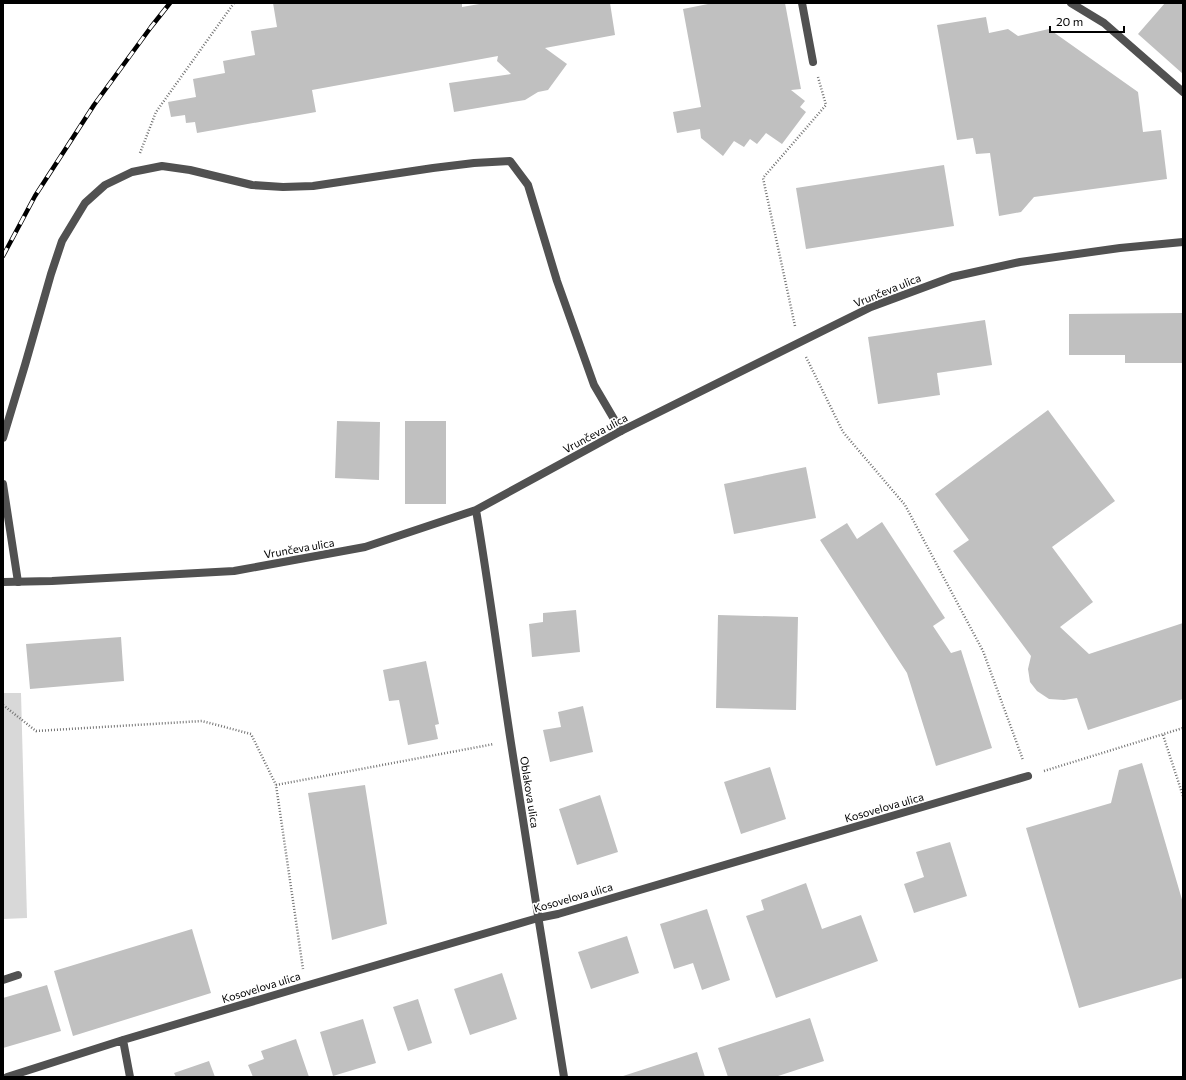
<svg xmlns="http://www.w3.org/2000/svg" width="1186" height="1080" font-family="Commissioner,sans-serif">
	<rect width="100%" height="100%" fill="#fff"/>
	<!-- green -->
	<path fill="#d8d8d8" d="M3,693H21L27,918L3,919Z"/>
	<!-- building -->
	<path fill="#c0c0c0" d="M273,3H462V7L485,3H610L615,35L545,48L567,64L548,90L538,92L525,100L454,112L449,83L511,74L497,61L498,56L312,90L316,112L197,133L195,122L186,123L185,115L171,117L168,102L196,97L193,79L225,73L223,61L255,55L251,31L277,27Z
		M713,3H785L801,89L791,90L805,101L800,107L806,112L782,144L766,133L757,144L750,139L744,147L734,141L723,156L701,138L700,129L677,133L673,112L701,107L683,9Z
		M1165,3H1183V74L1138,34Z
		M986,17L989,33L1008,29L1018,36L1049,29L1138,92L1143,132L1161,130L1167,179L1034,197L1021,212L999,216L990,153L976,154L973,138L957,140L937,25Z
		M944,165L954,226L806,249L796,188Z
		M1183,313V363H1125V355H1069V314Z
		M985,320L992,365L937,373L940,395L878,404L868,337Z
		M1048,410L1115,501L1052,547L1093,602L1060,627L1089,654L1183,623V699L1088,730L1077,698L1064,700L1049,699L1037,691L1030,682L1028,669L1031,656L953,551L969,540L935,494Z
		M337,421L380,422L379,480L335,478Z
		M405,421H446V504H405Z
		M806,467L816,518L734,534L724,484Z
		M882,522L945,618L933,626L951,653L961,650L992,748L936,766L907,673L820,540L847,523L857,539Z
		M576,610L580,652L532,657L529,624L543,622V613Z
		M718,615L798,617L796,710L716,708Z
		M121,637L124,681L30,689L26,644Z
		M426,661L439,724L435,725L438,739L408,745L399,700L389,701L383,670Z
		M583,706L593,752L550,762L543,730L561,727L558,712Z
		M1142,763L1183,903V978L1079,1008L1026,828L1111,803L1119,770Z
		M770,767L786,819L741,834L724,782Z
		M365,785L387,924L332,940L308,793Z
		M600,795L618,852L577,865L559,809Z
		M950,842L967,896L914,913L904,884L924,877L916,852Z
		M806,883L822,929L861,915L878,961L776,998L746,916L764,910L761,900Z
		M707,909L730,980L702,990L693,963L674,969L660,924Z
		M192,929L211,993L73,1036L54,971Z
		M627,936L639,973L591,989L578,952Z
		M502,973L517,1019L470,1035L454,989Z
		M47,985L61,1031L3,1048V998Z
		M418,999L432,1043L408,1051L393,1007Z
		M810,1018L824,1061L775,1077H728L718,1048Z
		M363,1019L376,1063L333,1076L320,1032Z
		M296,1039L309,1077H253L248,1065L264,1059L261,1051Z
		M697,1052L705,1077H620Z
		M209,1061L215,1077H176L174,1073Z"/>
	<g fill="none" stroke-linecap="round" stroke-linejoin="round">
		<!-- path -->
		<path stroke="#737373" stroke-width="2.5" stroke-dasharray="1 2" stroke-linecap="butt" d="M140,153L156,112L234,3
			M795,326L763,178L826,105L818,77
			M806,357L843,432L905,505L983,651L1023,760
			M3,705L36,731L202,721L251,734L276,785L303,969
			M1163,735L1183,796
			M1044,771L1183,728
			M276,785L494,744"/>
		<!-- lane -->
		<path stroke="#515151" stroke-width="8" d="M802,3L813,62
			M3,438L25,365L51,274L62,241L85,203L105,185L132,172L162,166L190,170L252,185L283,187L313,186L433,168L474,163L510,161L528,185L557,281L594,385L621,431
			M3,484L18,582"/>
		<!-- street -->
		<path stroke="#515151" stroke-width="8" d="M1071,3L1104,23L1183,92
			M476,510C489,587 499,665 511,743C528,854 546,966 564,1077
			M3,582L52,581L234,571L365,547L476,510L621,431L871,307L952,277L1020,262L1120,248L1183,242
			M3,980L18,975
			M123,1040L130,1077
			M7,1077L123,1040L305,986L538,918L558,914L1028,776"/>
		<defs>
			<path id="rail" d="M3,256L35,196L94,105L151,27L170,3"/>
		</defs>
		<!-- rail casing -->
		<use href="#rail" stroke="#000" stroke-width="4.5"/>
		<!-- rail -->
		<use href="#rail" stroke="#fff" stroke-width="3" stroke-dasharray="9" stroke-linecap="butt"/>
	</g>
	<g text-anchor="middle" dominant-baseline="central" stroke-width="3.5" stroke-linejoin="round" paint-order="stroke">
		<!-- street labels -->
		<g font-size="11" fill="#000" stroke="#fff">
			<text transform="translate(887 290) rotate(-22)">Vrunčeva ulica</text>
			<text transform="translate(595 433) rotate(-28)">Vrunčeva ulica</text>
			<text transform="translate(299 548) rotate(-10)">Vrunčeva ulica</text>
			<text transform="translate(530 792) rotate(81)">Oblakova ulica</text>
			<text transform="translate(884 807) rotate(-16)">Kosovelova ulica</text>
			<text transform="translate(573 897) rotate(-16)">Kosovelova ulica</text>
			<text transform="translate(261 987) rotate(-17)">Kosovelova ulica</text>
		</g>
	</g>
	<!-- border -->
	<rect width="1186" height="1080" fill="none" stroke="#000000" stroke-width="8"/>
	<!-- scale -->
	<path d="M1050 26v6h74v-6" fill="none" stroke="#000000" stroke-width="2"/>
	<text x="1056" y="26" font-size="12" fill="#000000" stroke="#ffffff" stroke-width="3" paint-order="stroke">20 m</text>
</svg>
